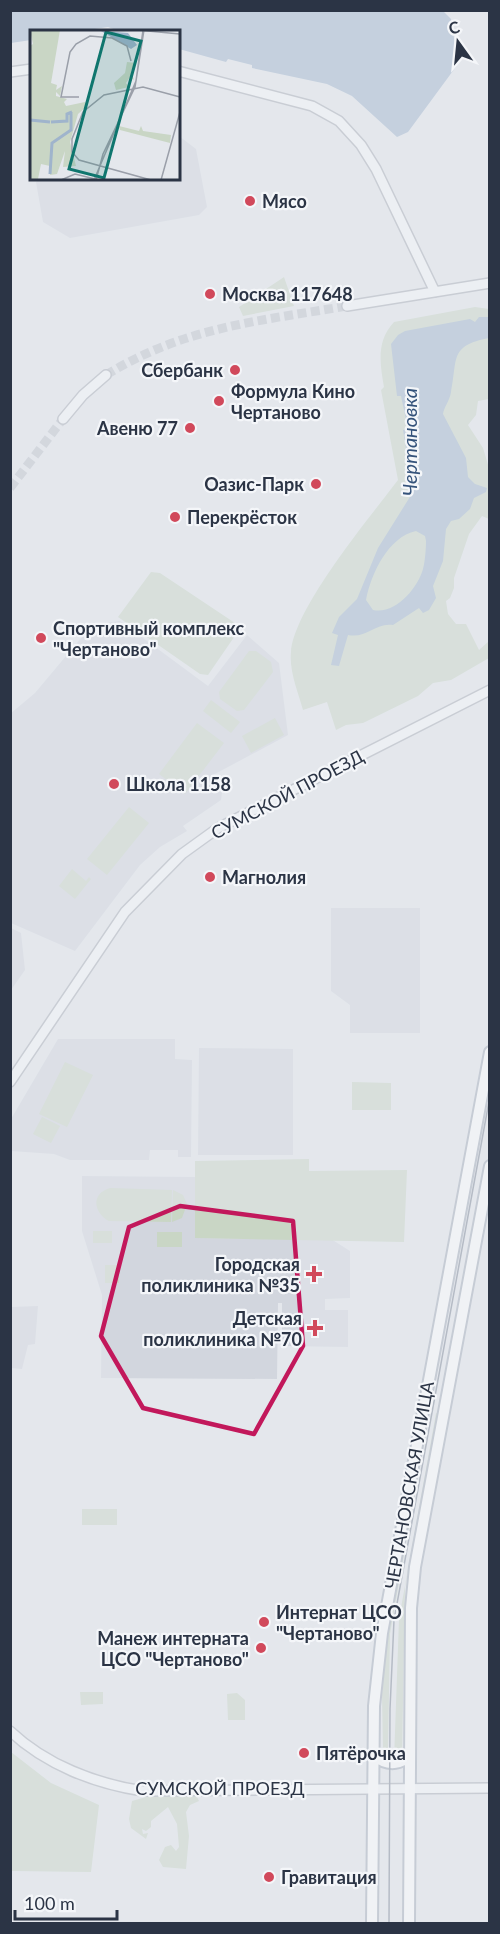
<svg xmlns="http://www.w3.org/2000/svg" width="500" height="1934" font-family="Lato,sans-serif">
	<rect width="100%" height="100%" fill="#e4e7ec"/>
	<!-- built -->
	<path fill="#d2d6de" d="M179,136L196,149L207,207L199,215L70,238L43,222L36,182L39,179L178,178Z
		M120,621L208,686L247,635L279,663L288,735L213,775L222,792L221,800L183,826L187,831L160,847L140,865L75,951L11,923L10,714L35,693L92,625Z
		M331,908H420V1033H350V1005L331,991Z
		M11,928L21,933L25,970L11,990Z
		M58,1039H175V1059L192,1060L191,1157H178V1150H150L149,1160H70L54,1154L11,1151V1119Z
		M199,1048L293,1049V1155H198Z
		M82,1176L195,1177V1238L331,1239L350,1251V1298L325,1299V1310H348V1347L282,1346V1303H278L277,1379L101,1378L102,1295L82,1231Z
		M38,1306L35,1344L28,1345L22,1369L11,1368V1307Z"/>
	<!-- green -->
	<path fill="#c9d6c5" d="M284,277L294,306L243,316L239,307Z
		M475,307L489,309V399L478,401L476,415L468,425L483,448L489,468V519L482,516L469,534L454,578V588L450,598L446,601L448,614L456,624H466L479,650L489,641V658L451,680L433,683L418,696L363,723L346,725L336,730L327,702L303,710C298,692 289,671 291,652C294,608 370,517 398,480L381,390L384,387C380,364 376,341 394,322Z
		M151,572L160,573L241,627L208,675L200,674L118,617Z
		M249,651H256L271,662L273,672L244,710L237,711L220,699L219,692Z
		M211,700L240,722L231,733L203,711Z
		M275,718L284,735L251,753L242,736Z
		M197,723L224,743L185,794L159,774Z
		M129,807L149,823L107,875L87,859Z
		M72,869L86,881L89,877L91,879L75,899L59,886Z
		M65,1062L93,1075L67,1127L39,1114Z
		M352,1082L391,1083V1110H352Z
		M42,1117L60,1126L51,1143L33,1134Z
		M309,1159V1171L407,1170L404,1242L195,1238V1161Z
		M110,1188L172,1190L171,1222L109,1221C94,1213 90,1194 110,1188Z
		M173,1190L183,1195L187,1204L182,1218L172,1222Z
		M93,1231H112V1243H93Z
		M157,1232H182V1247H157Z
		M105,1265H119V1283H105Z
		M434,1373L436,1374L390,1634L388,1750H383L382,1695L386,1634Z
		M436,1413L438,1414L405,1587L402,1760H394L399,1619Z
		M82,1509H117V1525H82Z
		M80,1692H103V1704L81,1705Z
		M237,1693L245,1700V1720H228L227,1694Z
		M11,1752L51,1783L99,1805L91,1872L12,1871L11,1882Z
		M153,1795H196L199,1801L190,1805L186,1812L189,1836L186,1869L163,1867L159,1860L165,1847L171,1845L176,1851L179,1847L177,1824L168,1807L151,1821V1827L146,1831L142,1829L143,1834L148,1833L146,1839L131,1828L129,1819L132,1801Z"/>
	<!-- water -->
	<path fill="#9fb4cc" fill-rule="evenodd" d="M11,10L443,11L451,19L458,64L408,132L397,137L352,96L327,84L252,68V65L228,59L226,62L179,49L178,32L119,31L108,27L81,31L32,32L31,40L11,43Z
		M479,317H489V338C449,346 458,358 451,392C450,400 444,407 443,414L466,458L468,477L475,484L487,488L486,492L474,498L470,509L459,519L451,521L446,529L443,561L433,586L436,598L429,610L423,613L419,608L393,625C376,622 366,639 348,635L339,666L331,665L338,635L332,633L339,617L357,599L378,548L413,492L403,430L408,429L401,396H397L391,344L398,335L405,331L470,319L475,322ZM416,531L425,536L426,541C426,549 425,561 423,569C418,588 395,615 373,610L366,600C371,574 388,537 416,531Z"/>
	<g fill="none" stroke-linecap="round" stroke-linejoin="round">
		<!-- minor-tunnel -->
		<path stroke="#bfc3cb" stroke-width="9" stroke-dasharray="9 4.5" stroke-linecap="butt" d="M106,375C184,327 259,321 347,306
			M10,488L63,419"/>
		<defs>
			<path id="minor" d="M178,71L312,106L339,121L361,145L376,169L435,292
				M10,72L32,69
				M347,306L490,283
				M63,419L83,395L106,375
				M10,1082L125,912L182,854L218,828L490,690
				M10,1731C46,1765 96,1784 143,1791L490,1788"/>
			<path id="major" d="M374,1755C384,1764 394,1766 406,1759L410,1754
				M372,1924L374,1706L382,1633L490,1052
				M409,1924L411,1608L415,1567L490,1166"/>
		</defs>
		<!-- minor casing -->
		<use href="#minor" stroke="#a9aeb7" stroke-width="12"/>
		<!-- major casing -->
		<use href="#major" stroke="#a3abb8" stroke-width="14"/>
		<!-- minor -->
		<use href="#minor" stroke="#f7f8fa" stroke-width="9"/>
		<!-- major -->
		<use href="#major" stroke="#fff" stroke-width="10"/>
		<!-- tram -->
		<path stroke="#7d8696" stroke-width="1.5" d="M389,1924L390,1709L394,1620L490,1096"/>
	</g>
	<!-- marked area -->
	<path d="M0 0H500V1934H0ZM180,1206L293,1221L303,1346L254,1434L143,1408L101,1336L129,1227Z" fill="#e4e7ec" fill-opacity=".55" fill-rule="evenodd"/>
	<path fill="none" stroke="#c2185b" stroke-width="4.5" stroke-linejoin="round" d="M180,1206L293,1221L303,1346L254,1434L143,1408L101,1336L129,1227Z"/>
	<!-- markers -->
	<g fill="#d1495b" stroke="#f4f6f9" stroke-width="2">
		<circle cx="250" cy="201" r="6"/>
		<circle cx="210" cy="294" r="6"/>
		<circle cx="235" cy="370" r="6"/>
		<circle cx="219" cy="401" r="6"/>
		<circle cx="190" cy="428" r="6"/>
		<circle cx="316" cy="484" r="6"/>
		<circle cx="175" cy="517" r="6"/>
		<circle cx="41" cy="638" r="6"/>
		<circle cx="114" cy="784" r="6"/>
		<circle cx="210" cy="877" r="6"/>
		<path d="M311 1265h6v6h6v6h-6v6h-6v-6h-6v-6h6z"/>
		<path d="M312 1319h6v6h6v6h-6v6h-6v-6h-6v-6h6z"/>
		<circle cx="264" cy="1622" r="6"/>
		<circle cx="261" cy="1648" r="6"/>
		<circle cx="304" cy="1753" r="6"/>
		<circle cx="269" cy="1877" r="6"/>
	</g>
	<g text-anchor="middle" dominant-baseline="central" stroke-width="4.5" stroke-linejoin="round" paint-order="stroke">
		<!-- poi labels -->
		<g font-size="18" font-weight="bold" fill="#2b3445" stroke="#f4f6f9" text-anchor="start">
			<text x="262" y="201">Мясо</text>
			<text x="222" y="294">Москва 117648</text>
			<text x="223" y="370" text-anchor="end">Сбербанк</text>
			<text x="231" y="391">Формула Кино<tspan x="231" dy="21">Чертаново</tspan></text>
			<text x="178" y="428" text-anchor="end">Авеню 77</text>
			<text x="304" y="484" text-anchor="end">Оазис-Парк</text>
			<text x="187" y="517">Перекрёсток</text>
			<text x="53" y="628">Спортивный комплекс<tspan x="53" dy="21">"Чертаново"</tspan></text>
			<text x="126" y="784">Школа 1158</text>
			<text x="222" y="877">Магнолия</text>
			<text x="300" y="1264" text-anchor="end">Городская<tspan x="300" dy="21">поликлиника №35</tspan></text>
			<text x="302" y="1318" text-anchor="end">Детская<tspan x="302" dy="21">поликлиника №70</tspan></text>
			<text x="276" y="1612">Интернат ЦСО<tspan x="276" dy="21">"Чертаново"</tspan></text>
			<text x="249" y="1638" text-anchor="end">Манеж интерната<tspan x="249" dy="21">ЦСО "Чертаново"</tspan></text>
			<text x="316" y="1753">Пятёрочка</text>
			<text x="281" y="1877">Гравитация</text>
		</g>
		<!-- street labels -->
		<g font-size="18" fill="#2b3445" stroke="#f4f6f9">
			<text transform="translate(287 794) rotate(-28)">СУМСКОЙ ПРОЕЗД</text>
			<text transform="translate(409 1485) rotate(-80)">ЧЕРТАНОВСКАЯ УЛИЦА</text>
			<text x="220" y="1788">СУМСКОЙ ПРОЕЗД</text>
		</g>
		<!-- water labels -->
		<g font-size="20" font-style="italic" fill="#34527a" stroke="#f4f6f9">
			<text transform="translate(409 442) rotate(-90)">Чертановка</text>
		</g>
	</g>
	<!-- overview -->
	<g transform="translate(30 30)">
		<rect width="150" height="150" fill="#e4e7ec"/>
		<path d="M0,0H30L21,53L27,55L26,60L32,56L30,66L26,62V66L37,69L34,72L36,76L55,72L57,76L48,84L40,112L46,136L33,137L35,121L27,144L20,145V136L11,134L8,149L13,150H0V16L3,14ZM97,32L106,33L101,41L104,50L100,47L96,53L99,57L86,60L84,53L95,43ZM89,96L109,101L111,96L113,101L141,105L140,113L90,100Z" fill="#c9d6c5"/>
		<path d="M71,1L98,3L107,15L101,19Z" fill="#9fb4cc"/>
		<path fill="none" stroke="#9fb4cc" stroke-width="3" d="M0,90L20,92M21,92L37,91V84L42,82M20,144L22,113L41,100V82"/>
		<path fill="none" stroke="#9a9fa9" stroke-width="1.5" d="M107,0L150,4M49,67H31L40,22L46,14L60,6L82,8L97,16L101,31M31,150L45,144L69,150M64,150L106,51L113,0M66,150L73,124L105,57L114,0M121,150L49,130L42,122V109L53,82L74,65L113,57L150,67M131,150L150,82"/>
		<path fill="#0f766e" fill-opacity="0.15" stroke="#0f766e" stroke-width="3" d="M76,2L111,11L74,148L39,139Z"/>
		<rect width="150" height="150" fill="none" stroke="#2b3445" stroke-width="3"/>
	</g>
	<!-- border -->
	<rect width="500" height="1934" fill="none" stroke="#2b3445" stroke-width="24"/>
	<!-- north arrow -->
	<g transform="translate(458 42) rotate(345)" stroke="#f4f6f9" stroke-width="4.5" paint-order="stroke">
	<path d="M0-4.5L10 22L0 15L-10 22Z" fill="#2b3445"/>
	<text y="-9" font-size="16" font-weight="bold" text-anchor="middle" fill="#2b3445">С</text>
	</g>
	<!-- scale -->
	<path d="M15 1910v9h102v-9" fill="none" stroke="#2b3445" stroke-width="3"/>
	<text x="24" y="1910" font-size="18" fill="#2b3445" stroke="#f4f6f9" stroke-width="4.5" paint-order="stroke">100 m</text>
</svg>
